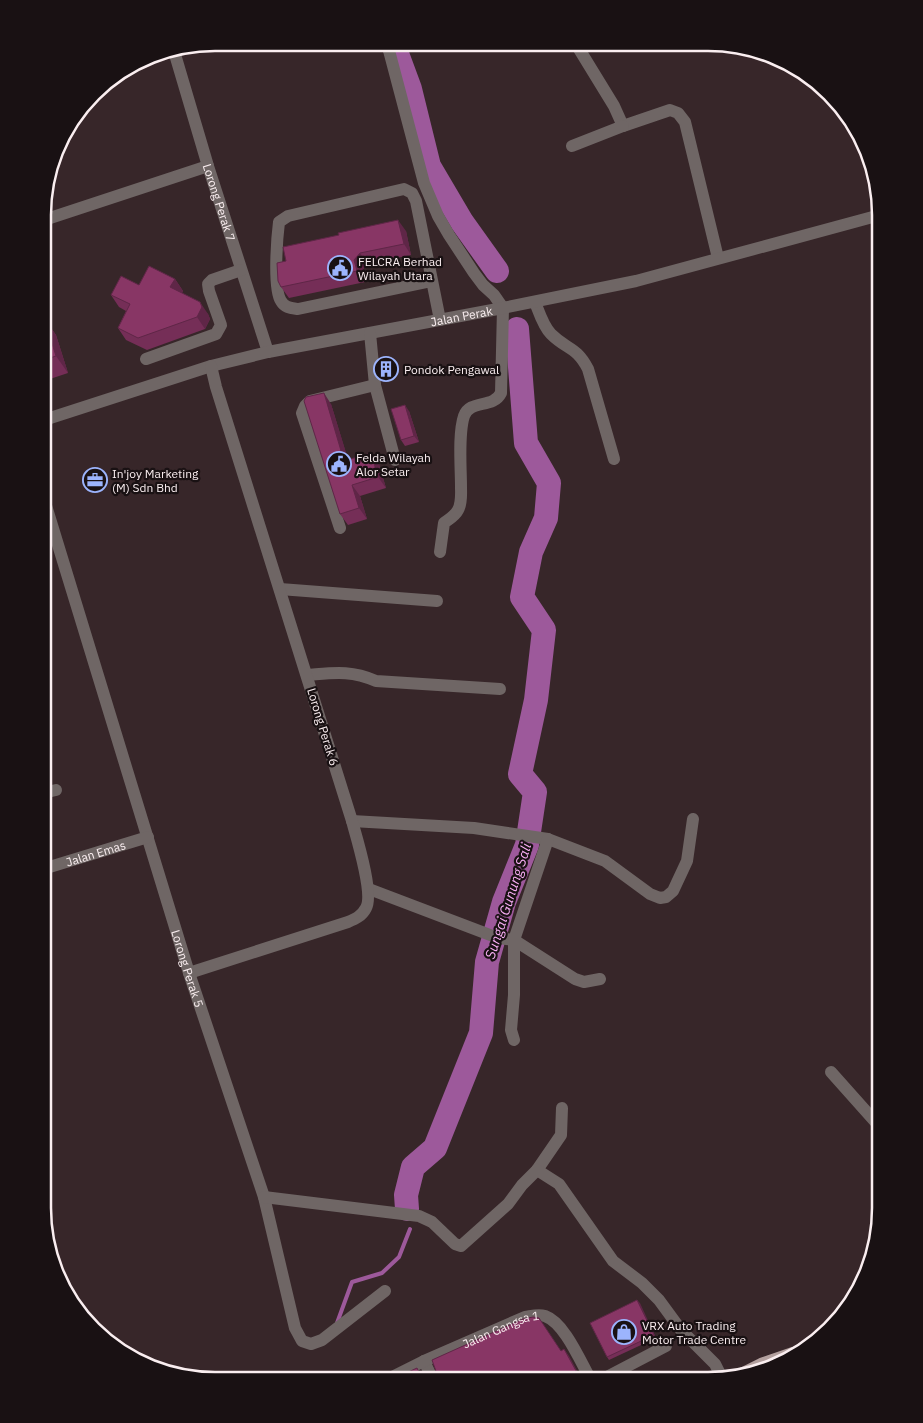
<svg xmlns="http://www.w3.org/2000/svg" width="923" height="1423" font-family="'IBM Plex Sans',sans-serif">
	<rect width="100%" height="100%" fill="#372629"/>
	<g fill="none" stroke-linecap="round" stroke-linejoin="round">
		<!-- stream -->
		<path stroke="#9d599b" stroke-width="4" d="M337,1323L352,1282L382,1273L399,1257L410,1229"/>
		<!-- river -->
		<path stroke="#9d599b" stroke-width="24" d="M393,43L410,89L429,166L462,222L497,271
			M407,1209L406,1195L413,1167L435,1148L481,1033L487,962L504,902L527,845L535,792L520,774L536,700L544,630L522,597L531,552L546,518L549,483L526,443L517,329"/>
		<!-- minor -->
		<g stroke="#6f6665" stroke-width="12">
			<path d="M387,43L424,183L438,216L449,235L474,273L483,285L494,295L503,308L501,393C493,409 470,399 464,416C458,434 461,467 461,487C461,494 462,503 458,510C455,516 449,519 444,523L440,552"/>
			<path d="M576,44L614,106L623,126L670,110L678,113L685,122L718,258"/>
			<path id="s1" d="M174,51L208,166L268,352"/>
			<path d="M572,146L623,126"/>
			<path d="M44,220L208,166"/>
			<path d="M432,281L298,309C291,308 285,308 281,301C273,289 277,238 279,222L288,216L404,189L412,193L416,201L440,320"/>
			<path d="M535,302C539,312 543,326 551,334C567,350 576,346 588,369L614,459"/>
			<path d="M146,359L216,334L221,325L209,291L208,284L212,280L241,270"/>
			<path d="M375,385L395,460"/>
			<path id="s2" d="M44,420L211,366L268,352L503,308L636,281L880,215"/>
			<path id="s3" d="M44,499L189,973L264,1197L295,1328L302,1341L311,1344L322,1340L385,1291"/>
			<path d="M340,528L302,413L305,406L310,401L375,385L370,333"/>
			<path d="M280,589L437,601"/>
			<path d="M307,675C334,673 350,670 376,681L500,689"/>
			<path d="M43,793L56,790"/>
			<path d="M352,821L474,828L548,839L605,861L650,894L660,898L666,897L673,891L687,861L693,819"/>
			<path id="s4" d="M43,869L148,837"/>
			<path d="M369,889L498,938L514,940L575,979L584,982L600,979"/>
			<path d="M189,973L348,922C355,919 362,916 366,908C374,894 357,839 352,821L216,387L211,366"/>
			<path d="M514,1040L511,1030L514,995V940L548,839"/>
			<path d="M831,1072L880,1127"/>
			<path d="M537,1170L561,1135L562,1108"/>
			<path d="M264,1197L419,1216L432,1222L455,1244L461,1246L508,1204L522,1185L537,1170L559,1184L613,1261L642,1283L659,1300L681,1330L715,1364L722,1378"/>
			<path d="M424,1361L433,1380"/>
			<path id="s5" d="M386,1380L424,1361L525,1317C532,1316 538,1314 545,1316C565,1323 581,1363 591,1380"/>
			<path d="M601,1380L666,1346"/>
		</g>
		<!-- major -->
		<path stroke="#b3a09e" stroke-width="12" d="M741,1374L761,1364L793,1353"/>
	</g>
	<!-- wall -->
	<path fill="#752e57" d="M406,231L411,255L367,264L362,271L365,282L289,298L281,287L286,261L339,235Z
		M175,279L183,291L182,293L208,314L210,319L205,329L147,350L126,340L118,328L126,311L119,307L111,295L139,285Z
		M44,318L56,335L68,373L44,381Z
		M390,362L393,374L382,376L380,373Z
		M331,404L348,460L379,464L386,488L360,496L367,519L348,525L340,514Z
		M409,411L419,442L405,446L401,440Z
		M637,1300L656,1338L609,1360L607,1357Z"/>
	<!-- shaded-wall -->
	<path fill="#5f2647" d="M398,220L406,231L411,255L404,244Z
		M360,253L367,264L362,271L365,282L357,271L354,260Z
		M175,279L183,291L179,299L170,287Z
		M200,302L208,314L210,319L205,329L197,317Z
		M44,318L56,335L68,373L56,356Z
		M388,359L390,362L393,374L390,371Z
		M324,393L331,404L352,472L344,461Z
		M405,405L409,411L419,442L414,436Z
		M371,453L379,464L386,488L378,477Z
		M352,485L360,496L367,519L359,508Z
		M637,1300L640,1303L656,1338L654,1335Z
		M564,1349L569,1356L582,1380L580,1378Z"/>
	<!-- building -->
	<path fill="#883665" stroke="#5f2647" d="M398,220L404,244L360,253L354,260L357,271L281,287L278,281L277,263L286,261L283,247L339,235L338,233Z
		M149,266L175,279L170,287L200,302L202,307L197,317L138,338L118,328L130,304L111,295L121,276L139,285Z
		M44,318L56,356L44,360Z
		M388,359L390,371L380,373L379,361Z
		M324,393L344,461L371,453L378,477L352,485L359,508L340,514L304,401L306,397Z
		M405,405L414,436L401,440L391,409Z
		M637,1300L654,1335L607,1357L590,1323Z
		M533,1317L539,1318L561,1351L564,1349L580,1378L582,1380H433L436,1378L437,1374L432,1360L523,1319Z
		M417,1368L423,1380H391Z"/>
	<!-- icons -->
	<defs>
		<symbol id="civic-ring" viewBox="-11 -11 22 22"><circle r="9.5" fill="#191113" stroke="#9cb4fd" stroke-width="1.5"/><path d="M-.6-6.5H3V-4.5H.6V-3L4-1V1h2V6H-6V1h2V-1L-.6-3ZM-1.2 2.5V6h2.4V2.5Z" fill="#9cb4fd"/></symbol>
		<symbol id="building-ring" viewBox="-11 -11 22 22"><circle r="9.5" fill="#191113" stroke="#9cb4fd" stroke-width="1.5"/><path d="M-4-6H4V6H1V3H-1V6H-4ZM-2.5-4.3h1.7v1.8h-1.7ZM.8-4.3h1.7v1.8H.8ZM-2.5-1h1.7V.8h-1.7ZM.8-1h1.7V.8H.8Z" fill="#9cb4fd"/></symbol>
		<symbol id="office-ring" viewBox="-11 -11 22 22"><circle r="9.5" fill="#191113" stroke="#9cb4fd" stroke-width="1.5"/><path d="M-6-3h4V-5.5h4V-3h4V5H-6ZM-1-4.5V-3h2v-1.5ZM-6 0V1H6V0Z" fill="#9cb4fd"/></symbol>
		<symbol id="shop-ring" viewBox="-11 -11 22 22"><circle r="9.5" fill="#191113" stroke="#9cb4fd" stroke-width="1.5"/><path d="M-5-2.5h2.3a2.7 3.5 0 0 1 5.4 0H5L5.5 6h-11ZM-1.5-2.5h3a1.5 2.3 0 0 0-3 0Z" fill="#9cb4fd"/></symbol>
	</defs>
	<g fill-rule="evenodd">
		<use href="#civic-ring" x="326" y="254" width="28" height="28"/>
		<use href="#building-ring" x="372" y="355" width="28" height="28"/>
		<use href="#civic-ring" x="325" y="450" width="28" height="28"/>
		<use href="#office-ring" x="81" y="466" width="28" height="28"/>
		<use href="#shop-ring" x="610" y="1318" width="28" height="28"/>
	</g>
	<g text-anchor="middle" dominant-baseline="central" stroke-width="4.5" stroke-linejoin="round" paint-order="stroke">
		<!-- street labels -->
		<g font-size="12" fill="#faeef0" stroke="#191113">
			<text stroke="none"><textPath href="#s1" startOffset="158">Lorong Perak 7</textPath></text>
			<text stroke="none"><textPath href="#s2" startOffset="431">Jalan Perak</textPath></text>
			<text transform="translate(323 727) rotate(73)">Lorong Perak 6</text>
			<text stroke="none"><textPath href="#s4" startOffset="55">Jalan Emas</textPath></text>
			<text stroke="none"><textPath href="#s3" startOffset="491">Lorong Perak 5</textPath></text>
			<text stroke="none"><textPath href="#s5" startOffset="126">Jalan Gangsa 1</textPath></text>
		</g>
		<!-- poi labels -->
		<g font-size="12" fill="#faeef0" stroke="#191113" text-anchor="start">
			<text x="358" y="261">FELCRA Berhad<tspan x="358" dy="14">Wilayah Utara</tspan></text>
			<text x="404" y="369">Pondok Pengawal</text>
			<text x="356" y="457">Felda Wilayah<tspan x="356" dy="14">Alor Setar</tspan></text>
			<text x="112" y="473">In'joy Marketing<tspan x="112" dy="14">(M) Sdn Bhd</tspan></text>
			<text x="642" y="1325">VRX Auto Trading<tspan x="642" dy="14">Motor Trade Centre</tspan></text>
		</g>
		<!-- water labels -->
		<g font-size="14" font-style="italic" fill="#f8aef4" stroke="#191113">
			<text transform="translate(508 901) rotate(-72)">Sungai Gunung Sali</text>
		</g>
	</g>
	<!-- crop -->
	<path d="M0 0H923V1423H0ZM215 51H708A164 164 0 0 1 872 215V1208A164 164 0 0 1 708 1372H215A164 164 0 0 1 51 1208V215A164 164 0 0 1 215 51Z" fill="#191113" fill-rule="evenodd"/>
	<path fill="none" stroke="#faeef0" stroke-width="2.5" d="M215 51H708A164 164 0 0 1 872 215V1208A164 164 0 0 1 708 1372H215A164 164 0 0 1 51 1208V215A164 164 0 0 1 215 51Z"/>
</svg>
